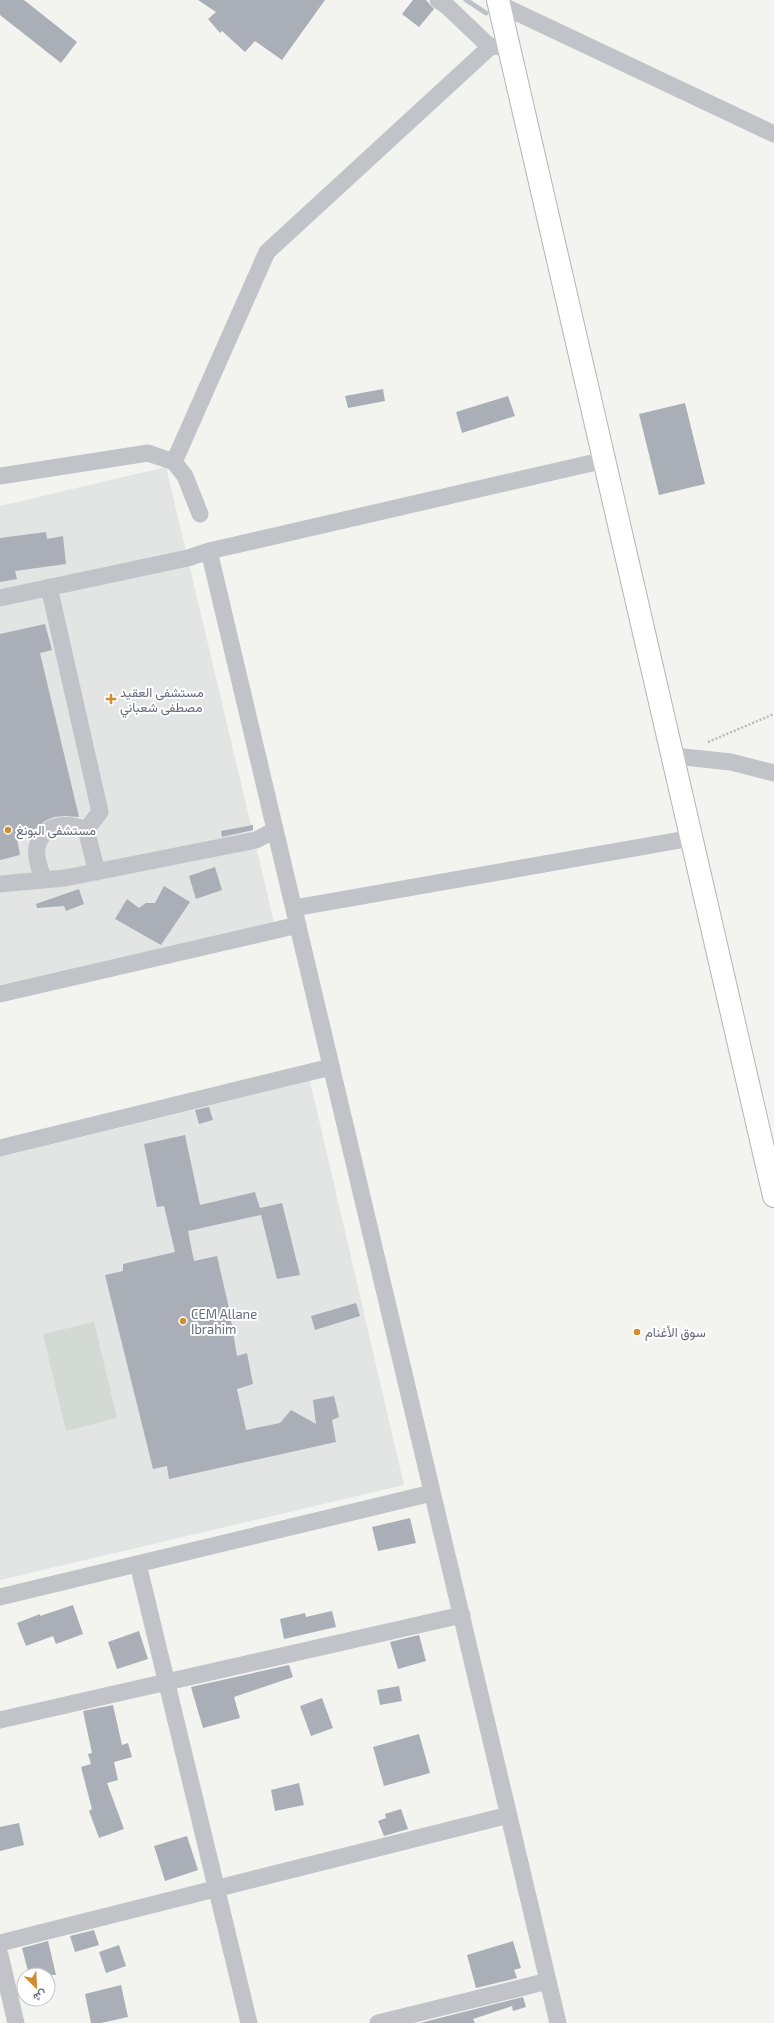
<svg xmlns="http://www.w3.org/2000/svg" width="774" height="2023" font-family="'Exo 2',Vazirmatn,sans-serif">
	<rect width="100%" height="100%" fill="#f3f4f0"/>
	<!-- built -->
	<path fill="#e3e4e4" d="M166,467L274,922L0,985V506Z
		M310,1081L404,1485L0,1580V1157Z"/>
	<!-- green -->
	<path fill="#d2dad3" d="M94,1322L117,1418L66,1431L43,1334Z"/>
	<g fill="none" stroke-linecap="round" stroke-linejoin="round">
		<!-- stream -->
		<path stroke="#bdc2ca" stroke-width="5" d="M466,0L486,13"/>
	</g>
	<!-- building -->
	<path fill="#aaaeb6" d="M0,0H24L77,42L61,63L0,15Z
		M198,0H325L282,60L255,41L245,52L222,31L220,33L208,19L216,12Z
		M413,0H426L434,9L419,27L402,14Z
		M383,389L385,401L348,408L345,396Z
		M508,396L515,416L462,433L456,412Z
		M685,403L705,484L659,495L639,414Z
		M46,532L47,539L63,536L66,564L15,571L17,579L0,582V538Z
		M45,624L52,650L40,653L79,817L65,816L54,817L45,821L35,829L16,833L20,855L0,860V634Z
		M253,825V830L222,837L221,831Z
		M215,867L222,890L196,899L189,876Z
		M164,886L190,902L161,945L115,919L127,899L139,908L146,903H155Z
		M79,889L84,904L66,911L64,906L37,908L36,904Z
		M209,1107L213,1120L199,1124L195,1110Z
		M185,1135L200,1205L255,1192L260,1208L282,1203L300,1275L277,1279L261,1215L188,1231L194,1261L217,1256L229,1308L237,1356L247,1353L253,1384L237,1389L246,1430L280,1423L291,1410L316,1424L313,1400L334,1396L339,1417L332,1420L336,1442L169,1479L167,1466L153,1469L105,1275L123,1271V1264L175,1252L164,1206L157,1207L144,1144Z
		M356,1303L360,1316L315,1330L311,1316Z
		M410,1518L416,1543L378,1551L372,1527Z
		M73,1605L83,1634L56,1644L53,1636L26,1646L17,1623L40,1614V1616Z
		M332,1611L336,1627L284,1639L280,1619L305,1613L306,1617Z
		M139,1631L148,1659L117,1669L108,1642Z
		M419,1635L426,1661L398,1669L390,1642Z
		M289,1665L293,1677L234,1697L240,1718L203,1728L191,1687Z
		M399,1686L402,1701L380,1705L377,1690Z
		M322,1698L333,1728L311,1736L300,1706Z
		M113,1705L122,1745L128,1743L132,1757L114,1762L118,1780L107,1783L124,1829L99,1838L89,1811L92,1809L81,1767L91,1764L88,1754L92,1753L83,1711Z
		M419,1734L430,1773L384,1786L373,1747Z
		M299,1783L304,1805L275,1811L271,1790Z
		M401,1809L408,1829L384,1836L378,1821L386,1818L385,1814Z
		M19,1823L24,1845L0,1851V1827Z
		M187,1836L198,1870L165,1881L154,1846Z
		M94,1930L99,1945L75,1952L70,1936Z
		M48,1941L56,1975H29L22,1948Z
		M513,1941L521,1968L514,1970L517,1978L476,1988L467,1955Z
		M119,1945L126,1966L106,1973L99,1952Z
		M121,1985L128,2017L101,2023H91L85,1994Z
		M523,1997L526,2007L513,2011L512,2006L473,2019L475,2023H420Z"/>
	<g fill="none" stroke-linecap="round" stroke-linejoin="round">
		<defs>
			<path id="major" d="M498,0L774,1196"/>
		</defs>
		<!-- major casing -->
		<use href="#major" stroke="#b3b4b9" stroke-width="24"/>
		<!-- path -->
		<path stroke="#b9babd" stroke-width="2.5" stroke-dasharray="2 2" stroke-linecap="butt" d="M708,742L774,714"/>
		<!-- minor -->
		<path stroke="#c2c3c8" stroke-width="17" d="M438,0L448,7L490,47
			M499,4L774,134
			M174,462L267,252L490,47L509,45
			M0,476L148,453L174,462L185,476L200,514
			M209,551L558,2023
			M49,587L100,812L86,830
			M0,598L188,558L209,551L605,460
			M674,756L731,762L774,773
			M44,880C40,870 35,858 37,847C43,823 68,822 86,830L97,872
			M0,884L65,878L256,840L275,830
			M294,908L692,838
			M0,994L298,925
			M0,1148L331,1067
			M138,1564L249,2023
			M0,1597L432,1493
			M0,1720L462,1615
			M0,1943L509,1815
			M0,1955L16,2023
			M378,2023L548,1981"/>
		<!-- major -->
		<use href="#major" stroke="#fff" stroke-width="22"/>
	</g>
	<!-- markers -->
	<g fill="#d28c32" stroke="#fff" stroke-width="1.5">
		<path d="M109 693h4v4h4v4h-4v4h-4v-4h-4v-4h4z"/>
		<circle cx="8" cy="830" r="4"/>
		<circle cx="183" cy="1321" r="4"/>
		<circle cx="637" cy="1332" r="4"/>
	</g>
	<g text-anchor="middle" dominant-baseline="central" stroke-width="4" stroke-linejoin="round" paint-order="stroke">
		<!-- poi labels -->
		<g font-size="13" fill="#656b7f" stroke="#fff" text-anchor="start">
			<text x="120" y="692">مستشفى العقيد<tspan x="120" dy="15">مصطفى شعباني</tspan></text>
			<text x="16" y="830">مستشفى البونغ</text>
			<text x="191" y="1314">CEM Allane<tspan x="191" dy="15">Ibrahim</tspan></text>
			<text x="645" y="1332">سوق الأغنام</text>
		</g>
	</g>
	<!-- north arrow -->
	<g transform="translate(36 1987) rotate(156)"><circle r="19" fill="#ffffff" stroke="#c1c4cc"/>
	<path d="M0-3L7 15L0 10L-7 15Z" fill="#d28c32"/>
	<text y="-6" font-size="11" font-weight="bold" text-anchor="middle" fill="#656b7f">ش</text>
	</g>
</svg>
